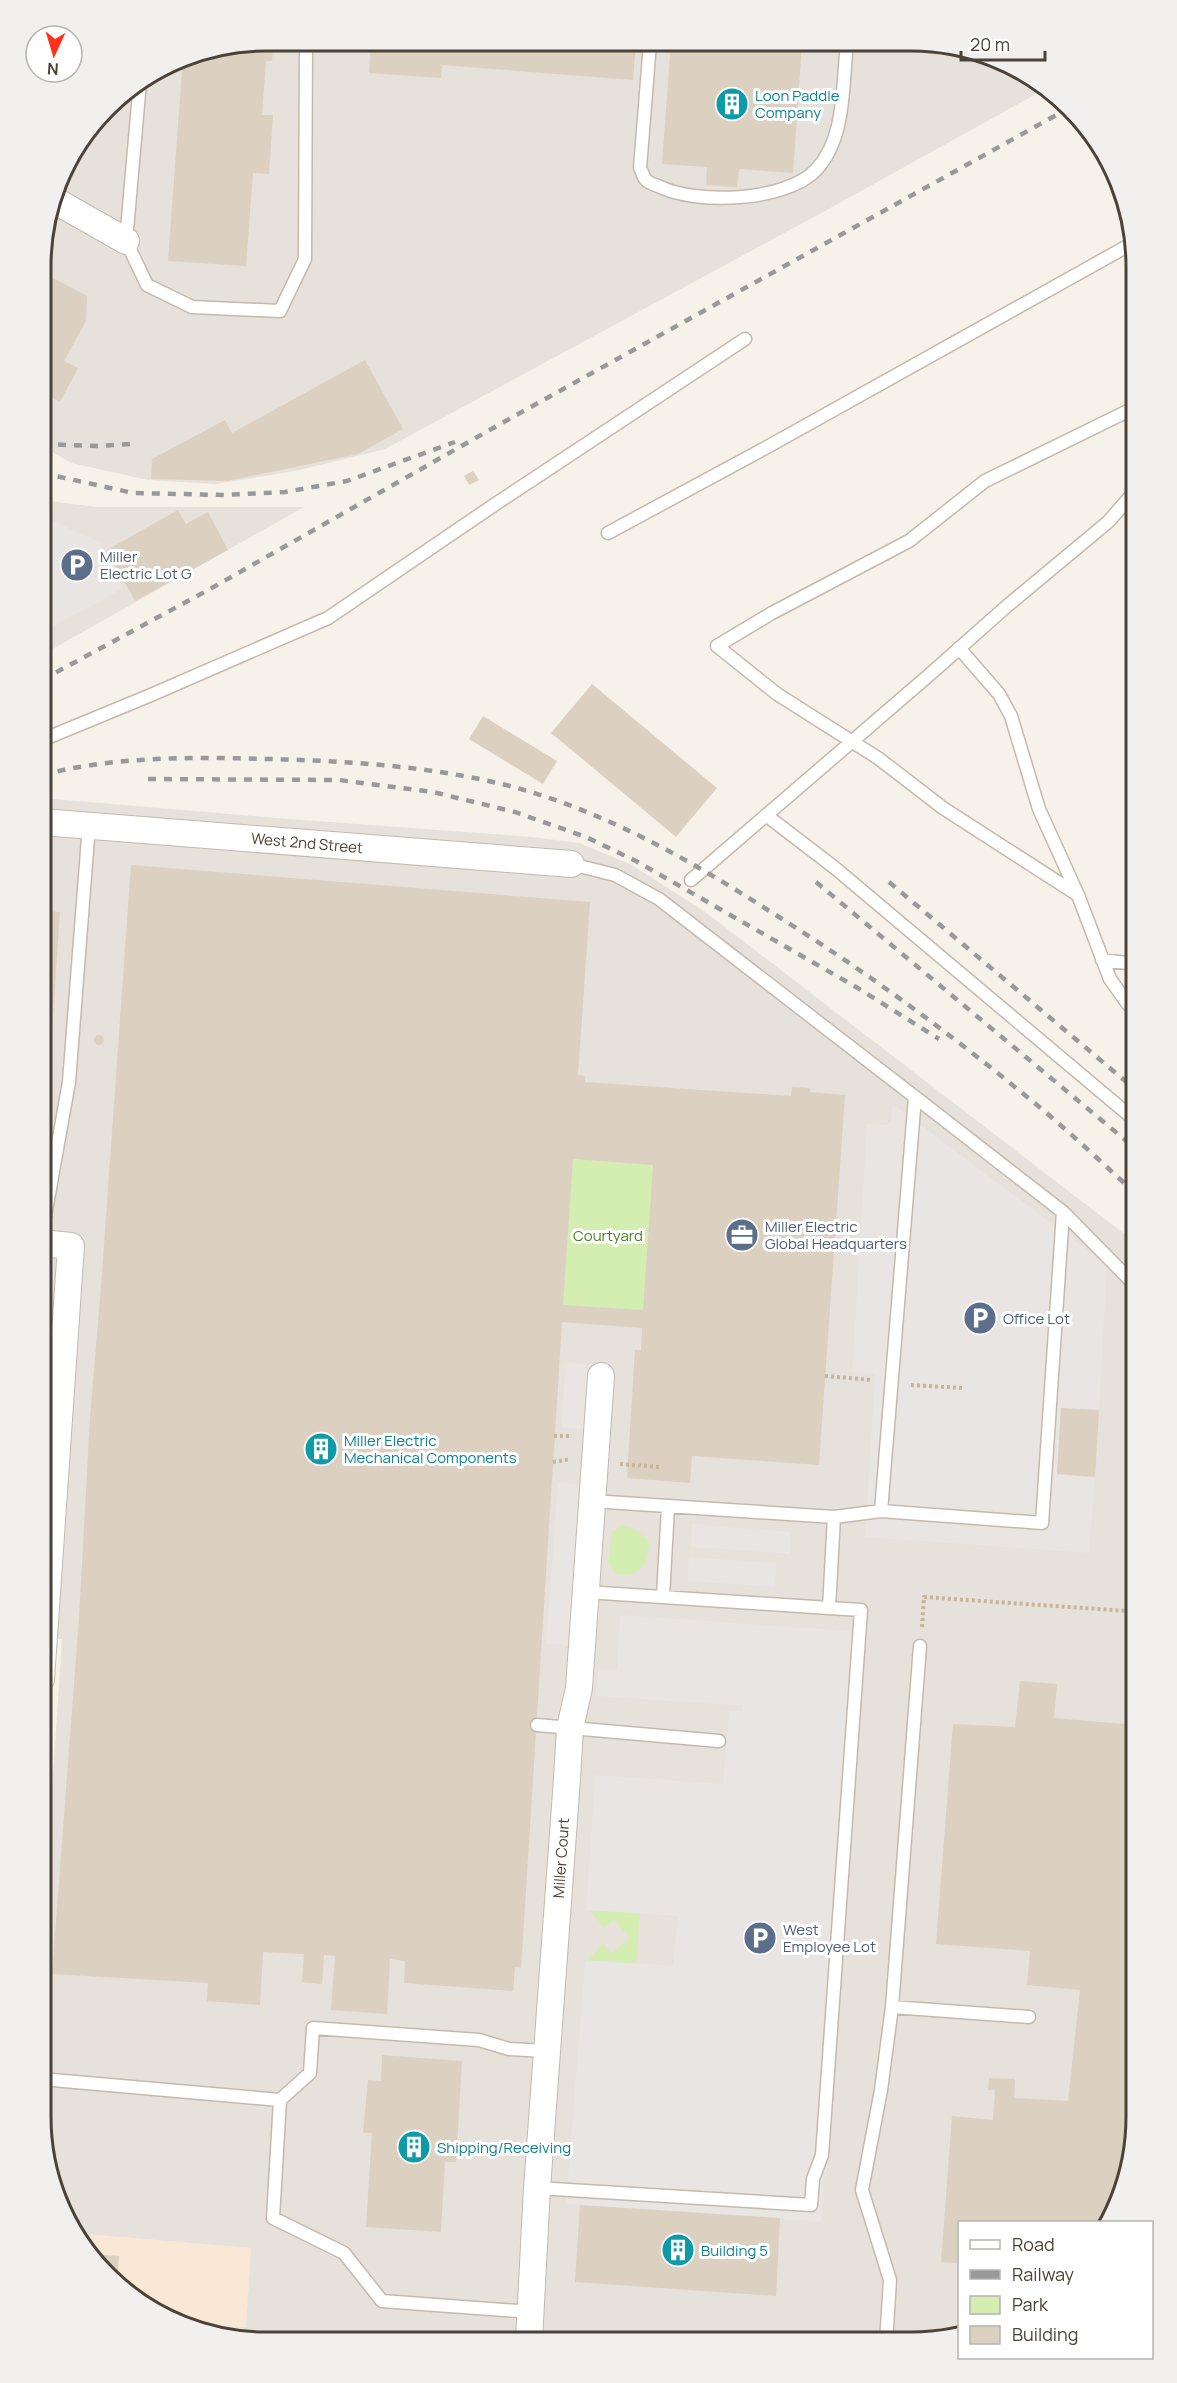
<svg xmlns="http://www.w3.org/2000/svg" width="1177" height="2383" font-family="Manrope,sans-serif">
	<rect width="100%" height="100%" fill="#f6f2ea"/>
	<!-- residential -->
	<path fill="#ebe4d8" d="M172,2321L246,2327L245,2341H236L179,2325Z"/>
	<!-- commercial -->
	<path fill="#f9e8d5" d="M74,2233L251,2248L246,2327L172,2321L118,2287L79,2243Z"/>
	<!-- industrial -->
	<path fill="#e6e1db" d="M266,41L955,45L1010,64L1047,88L825,211L385,449L295,471L216,484L148,480L71,463L42,446V237L64,166L117,97L180,58Z
		M42,500L97,507H304L42,655Z
		M42,798L289,819L532,837L579,843L630,864L704,911L1136,1243V2132L1119,2203L1108,2222H960L959,2335L911,2342L245,2341L251,2248L74,2233L52,2189L41,2117V1954L62,1639L41,1638Z"/>
	<!-- green -->
	<path fill="#d4edb0" d="M573,1159L653,1165L643,1310L563,1305Z
		M622,1525L635,1529L648,1540C651,1562 638,1581 615,1573L608,1562L612,1532Z
		M590,1910L640,1912L636,1964L587,1961L603,1944L612,1954L630,1938L614,1920L604,1928Z"/>
	<!-- parking -->
	<path fill="#e8e5e2" d="M42,516L99,542L124,588L42,632Z
		M893,1104L1107,1265L1099,1410L1061,1408L1057,1474L1095,1477L1089,1553L865,1537L875,1374L852,1372L867,1124L887,1125L891,1121Z
		M566,1363L590,1365L585,1429L561,1427Z
		M558,1482L581,1484L569,1646L546,1644Z
		M692,1524L791,1532L790,1554L691,1547Z
		M689,1557L777,1563L775,1587L687,1581Z
		M620,1615L865,1632L827,2176H824L821,2222L566,2204L585,1960L673,1966L678,1916L586,1910L595,1775L723,1784L729,1710L742,1711L743,1706L597,1696L598,1669L617,1670Z"/>
	<!-- building -->
	<path fill="#dcd0c1" fill-rule="evenodd" d="M267,41H273L272,61H266L262,115H273L269,174L253,173L246,266L168,261L183,57Z
		M371,41L636,43L633,80L442,65L441,78L369,73Z
		M671,43L802,44L793,173L739,169L737,187L706,185L707,167L662,164Z
		M42,272L87,296L86,321L64,361L78,368L60,402L43,392L50,381L42,377Z
		M365,360L403,429L358,454L227,481L151,479L152,459L225,420L232,433Z
		M473,471L479,480L469,485L464,476Z
		M178,510L186,524L208,512L228,550L135,601L107,550Z
		M592,684L717,788L676,837L551,733Z
		M483,716L557,761L543,784L469,739Z
		M131,865L590,902L578,1075L585,1076V1082L791,1096L792,1087L810,1088V1092L845,1095L819,1465L692,1456L690,1483L627,1478L635,1350H641L642,1328L562,1322L521,1968L515,1967L513,1991L404,1983L405,1961L390,1959L387,2014L331,2010L335,1956L324,1955L322,1984L302,1982L304,1954L263,1952L260,2005L207,2001L208,1983L52,1974L79,1618L90,1417L101,1287ZM573,1159L653,1165L643,1310L563,1305Z
		M42,911L60,912L50,1061H42Z
		M94 1040a5 5 0 1 1 10 0a5 5 0 1 1-10 0Z
		M1061,1408L1099,1410L1095,1477L1057,1474Z
		M1020,1681L1057,1684L1054,1718L1136,1725V2132L1119,2203L1108,2222H960V2263L941,2262L952,2116L993,2120L995,2090H988L989,2078L1015,2079L1014,2098L1068,2101L1080,1990L1027,1985L1030,1951L936,1944L953,1724L1015,1727Z
		M382,2055L462,2061L456,2162H445L441,2232L366,2227L372,2133H363L368,2080L381,2081Z
		M580,2205L780,2218L776,2296L575,2282Z
		M89,2254L119,2256L117,2282L113,2281Z"/>
	<g fill="none" stroke-linecap="round" stroke-linejoin="round">
		<defs>
			<path id="lane" d="M650,43L640,168C642,171 643,177 646,180C649,183 655,185 658,186C696,205 785,202 816,170C846,138 842,86 847,44
				M140,82L126,241L147,285L192,307L280,311L305,259L306,41
				M608,533L769,446L1133,243
				M959,648L999,694L1011,716L1039,809L1078,895L1110,979L1127,1003L1136,1012
				M42,740L151,695L328,618L494,505L745,339
				M766,815L835,868L1136,1121
				M571,864L615,875L659,899L915,1097
				M691,880L928,676L1007,606L1108,522L1136,490
				M1078,895L943,808L878,758L777,694L717,646L772,613L909,541L985,481L1136,407
				M1102,960L1136,964
				M1063,1212L1136,1286
				M44,1222L69,1082L89,825
				M834,1517L881,1511L915,1097L1063,1212L1042,1523L881,1511
				M586,1592L829,1608L834,1517L592,1501
				M663,1597L668,1507
				M537,1725L719,1741
				M892,2007L1029,2017
				M41,2079L280,2100L273,2218L344,2253L382,2301L531,2312
				M280,2100L310,2073L313,2028L479,2040L509,2049L546,2051
				M537,2188L811,2205L813,2179L822,2155L861,1610L829,1608
				M886,2342L890,2280L862,2190L881,2090L892,2007L920,1646"/>
			<path id="street" d="M54,200L126,241
				M42,822L571,864
				M41,1679L71,1246L41,1243
				M529,2341L537,2188L567,1779L570,1728L579,1688L601,1376"/>
		</defs>
		<!-- lane casing -->
		<use href="#lane" stroke="#c3baac" stroke-width="15"/>
		<!-- street casing -->
		<use href="#street" stroke="#c3baac" stroke-width="28"/>
		<!-- path -->
		<path stroke="#c6b59c" stroke-width="4" stroke-dasharray="3 3" stroke-linecap="butt" d="M825,1376L871,1380
			M911,1385L962,1388
			M554,1436H571
			M553,1462L570,1459
			M620,1464L659,1467
			M922,1627L924,1597L1127,1611L1136,1616"/>
		<!-- lane -->
		<use href="#lane" stroke="#fff" stroke-width="12"/>
		<!-- street -->
		<use href="#street" stroke="#fff" stroke-width="26"/>
		<!-- rail -->
		<path stroke="#999" stroke-width="4.5" stroke-dasharray="8 8" stroke-linecap="butt" d="M42,444L96,446L132,444
			M42,473L133,493L224,495L285,492L347,481L455,442
			M42,680L210,589L502,423L1069,108
			M42,775C115,756 193,757 268,759C348,761 428,766 506,785C603,810 688,859 771,912C856,965 939,1025 1016,1088C1058,1121 1097,1158 1136,1194
			M148,779L339,780L433,792L515,812L586,837L636,861L856,987L939,1039
			M816,882L1136,1149
			M889,882L1136,1090"/>
	</g>
	<!-- icons -->
	<defs>
		<symbol id="building-disc" viewBox="-11 -11 22 22"><circle r="9.5" fill="#0f9aa8" stroke="#fff"/><path d="M-4-6H4V6H1V3H-1V6H-4ZM-2.5-4.3h1.7v1.8h-1.7ZM.8-4.3h1.7v1.8H.8ZM-2.5-1h1.7V.8h-1.7ZM.8-1h1.7V.8H.8Z" fill="#fff"/></symbol>
		<symbol id="parking-disc" viewBox="-11 -11 22 22"><circle r="9.5" fill="#5c6f8a" stroke="#fff"/><path d="M-3.5-5.5H1a3.5 3.5 0 0 1 0 7H-1V5.5H-3.5ZM-1-3.4V-.6H.8a1.4 1.4 0 0 0 0-2.8Z" fill="#fff"/></symbol>
		<symbol id="office-disc" viewBox="-11 -11 22 22"><circle r="9.5" fill="#5c6f8a" stroke="#fff"/><path d="M-6-3h4V-5.5h4V-3h4V5H-6ZM-1-4.5V-3h2v-1.5ZM-6 0V1H6V0Z" fill="#fff"/></symbol>
	</defs>
	<g fill-rule="evenodd">
		<use href="#building-disc" x="713" y="85" width="38" height="38"/>
		<use href="#parking-disc" x="58" y="546" width="38" height="38"/>
		<use href="#office-disc" x="723" y="1216" width="38" height="38"/>
		<use href="#parking-disc" x="961" y="1299" width="38" height="38"/>
		<use href="#building-disc" x="302" y="1430" width="38" height="38"/>
		<use href="#parking-disc" x="741" y="1919" width="38" height="38"/>
		<use href="#building-disc" x="395" y="2128" width="38" height="38"/>
		<use href="#building-disc" x="659" y="2231" width="38" height="38"/>
	</g>
	<g text-anchor="middle" dominant-baseline="central" stroke-width="6" stroke-linejoin="round" paint-order="stroke">
		<!-- culture labels -->
		<g font-size="15" fill="#0d838f" stroke="#fff" text-anchor="start">
			<text x="755" y="95">Loon Paddle<tspan x="755" dy="17">Company</tspan></text>
			<text x="344" y="1440">Miller Electric<tspan x="344" dy="17">Mechanical Components</tspan></text>
			<text x="437" y="2147">Shipping/Receiving</text>
			<text x="701" y="2250">Building 5</text>
		</g>
		<!-- service labels -->
		<g font-size="15" fill="#4e5e75" stroke="#fff" text-anchor="start">
			<text x="100" y="556">Miller<tspan x="100" dy="17">Electric Lot G</tspan></text>
			<text x="765" y="1226">Miller Electric<tspan x="765" dy="17">Global Headquarters</tspan></text>
			<text x="1003" y="1318">Office Lot</text>
			<text x="783" y="1929">West<tspan x="783" dy="17">Employee Lot</tspan></text>
		</g>
		<!-- street labels -->
		<g font-size="15" fill="#4b4337" stroke="#fff">
			<text transform="translate(307 843) rotate(5)">West 2nd Street</text>
			<text transform="translate(561 1858) rotate(-86)">Miller Court</text>
		</g>
		<!-- park labels -->
		<g font-size="15" fill="#4c8324" stroke="#fff">
			<text x="608" y="1235">Courtyard</text>
		</g>
	</g>
	<!-- crop -->
	<path d="M0 0H1177V2383H0ZM266 51H911A215 215 0 0 1 1126 266V2117A215 215 0 0 1 911 2332H266A215 215 0 0 1 51 2117V266A215 215 0 0 1 266 51Z" fill="#f1f0ef" fill-rule="evenodd"/>
	<path fill="none" stroke="#4b4337" stroke-width="3" d="M266 51H911A215 215 0 0 1 1126 266V2117A215 215 0 0 1 911 2332H266A215 215 0 0 1 51 2117V266A215 215 0 0 1 266 51Z"/>
	<!-- legend -->
	<rect x="958" y="2221" width="195" height="138" fill="#ffffff" stroke="#b7b4af" stroke-width="1.5"/>
	<rect x="970" y="2240" width="30" height="9" fill="#ffffff" stroke="#b7b4af" stroke-width="1.5"/>
	<text x="1012" y="2251" font-size="18" fill="#4b4337">Road</text>
	<rect x="970" y="2270" width="30" height="9" fill="#999999" stroke="#b7b4af" stroke-width="1.5"/>
	<text x="1012" y="2281" font-size="18" fill="#4b4337">Railway</text>
	<rect x="970" y="2296" width="30" height="18" fill="#d4edb0" stroke="#b7b4af" stroke-width="1.5"/>
	<text x="1012" y="2311" font-size="18" fill="#4b4337">Park</text>
	<rect x="970" y="2326" width="30" height="18" fill="#dcd0c1" stroke="#b7b4af" stroke-width="1.5"/>
	<text x="1012" y="2341" font-size="18" fill="#4b4337">Building</text>
	<!-- north arrow -->
	<g transform="translate(54 54) rotate(184)"><circle r="28" fill="#ffffff" stroke="#b7b4af" stroke-width="1.5"/>
	<path d="M0-4.5L10 22L0 15L-10 22Z" fill="#ff3118"/>
	<text y="-9" font-size="16" font-weight="bold" text-anchor="middle" fill="#4b4337">N</text>
	</g>
	<!-- scale -->
	<path d="M961 51v9h84v-9" fill="none" stroke="#4b4337" stroke-width="3"/>
	<text x="970" y="51" font-size="18" fill="#4b4337" stroke="#ffffff" stroke-width="4.5" paint-order="stroke">20 m</text>
</svg>
